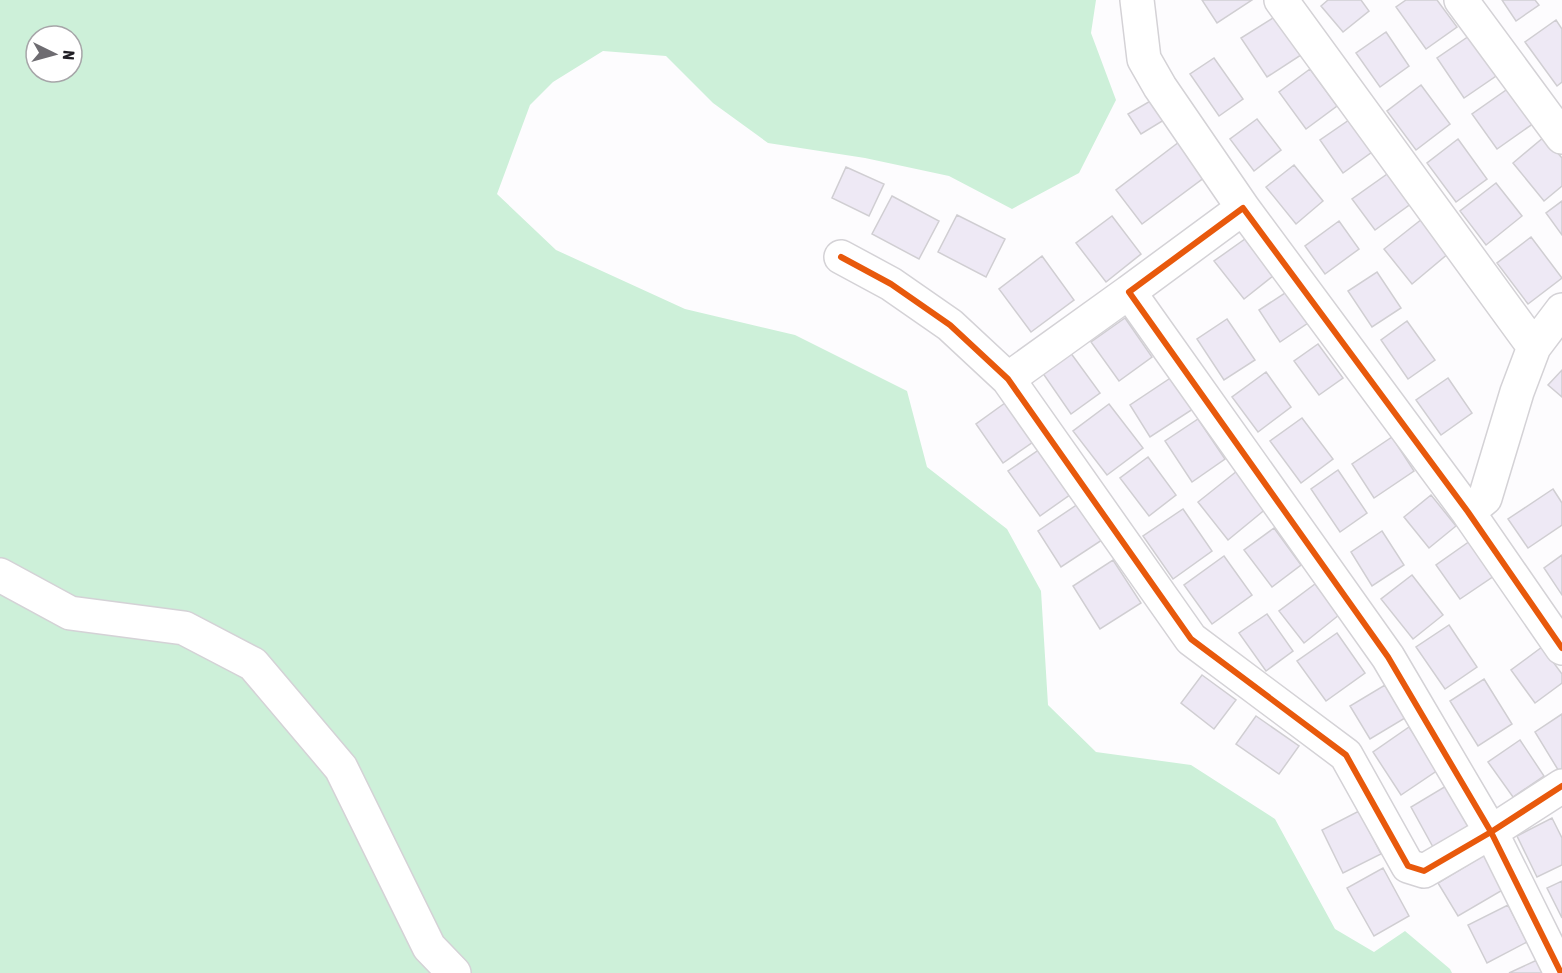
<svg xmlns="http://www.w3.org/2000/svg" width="1562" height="973" font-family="'Asap Condensed',sans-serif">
	<rect width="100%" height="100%" fill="#fdfcfe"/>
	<!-- green -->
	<path fill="#cdf0d9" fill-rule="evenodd" d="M0,0H1096L1091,33L1116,100L1079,173L1012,209L949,176L865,158L768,143L713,103L666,56L603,51L553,82L530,105L497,194L556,250L685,309L795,335L907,391L927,467L1007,529L1041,591L1048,705L1096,752L1191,765L1275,819L1335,929L1374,952L1405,931L1450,969L1452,973H0ZM36,36H72V72H36Z"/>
	<!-- building -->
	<path fill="#eee9f5" stroke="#d0ced2" stroke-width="1.5" d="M1202,0H1252L1217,23Z
		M1328,0H1361L1369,11L1343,32L1321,6Z
		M1406,0H1437L1457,27L1426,49L1396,7Z
		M1502,0H1535L1539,5L1516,21Z
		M1276,16L1301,55L1267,77L1241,38Z
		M1556,20L1562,29V82L1557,86L1525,42Z
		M1386,32L1409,66L1380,87L1356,53Z
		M1472,34L1499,74L1464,98L1437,58Z
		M1214,58L1243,99L1219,116L1190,74Z
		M1310,69L1337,106L1306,129L1279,92Z
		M1421,85L1450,124L1416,150L1387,111Z
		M1509,88L1534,123L1497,149L1472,114Z
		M1152,100L1164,120L1141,134L1128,114Z
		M1257,119L1281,150L1254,171L1230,139Z
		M1349,120L1372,152L1343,173L1320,140Z
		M1544,137L1562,158V186L1544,201L1513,163Z
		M1458,139L1487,179L1456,202L1427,163Z
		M1179,142L1205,177L1142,224L1116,190Z
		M1294,165L1323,201L1296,224L1266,187Z
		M846,167L884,184L869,216L832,198Z
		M1390,172L1412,203L1375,230L1352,199Z
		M1496,183L1522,216L1486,245L1460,211Z
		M892,196L939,221L919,259L872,234Z
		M1562,201V235L1546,213Z
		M957,215L1005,239L986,277L938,252Z
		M1112,216L1141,254L1106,282L1076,243Z
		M1422,219L1449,253L1412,284L1384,249Z
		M1339,221L1359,249L1325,274L1305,246Z
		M1531,237L1562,278L1528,304L1497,263Z
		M1245,239L1273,276L1244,299L1214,261Z
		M1042,256L1074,300L1031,332L999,289Z
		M1377,272L1401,308L1372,327L1348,291Z
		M1288,291L1308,323L1280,342L1259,310Z
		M1125,318L1152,357L1119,381L1091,342Z
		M1227,319L1255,360L1224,380L1197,339Z
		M1407,321L1435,360L1408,379L1381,340Z
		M1318,344L1343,378L1319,395L1294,361Z
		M1070,352L1100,393L1071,414L1042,372Z
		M1562,370V397L1548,385Z
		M1266,372L1291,407L1258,432L1232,397Z
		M1175,375L1196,407L1150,437L1130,405Z
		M1448,378L1472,413L1441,435L1416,400Z
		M1005,403L1033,442L1003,463L976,424Z
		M1109,404L1143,448L1107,475L1073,431Z
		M1302,418L1333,459L1301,483L1270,441Z
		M1198,419L1225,459L1192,482L1165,441Z
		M1392,437L1414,471L1374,498L1352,464Z
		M1043,447L1074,492L1040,516L1008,471Z
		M1148,457L1176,495L1149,516L1120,478Z
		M1338,470L1367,513L1340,532L1311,489Z
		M1237,471L1267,508L1228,540L1198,502Z
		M1553,489L1562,503V525L1528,548L1508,519Z
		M1431,495L1456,526L1429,548L1404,517Z
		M1078,504L1102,540L1061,567L1038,531Z
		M1183,509L1212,551L1173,579L1143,536Z
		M1274,528L1301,565L1272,587L1244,550Z
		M1382,531L1404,565L1372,586L1351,552Z
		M1470,541L1494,576L1460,599L1436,565Z
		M1562,555V595L1544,568Z
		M1224,556L1252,595L1212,624L1184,585Z
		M1113,560L1141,603L1100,629L1073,586Z
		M1412,575L1443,615L1413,639L1381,599Z
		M1315,584L1339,615L1304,643L1279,611Z
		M1267,614L1293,651L1266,671L1239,633Z
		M1449,625L1477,667L1445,689L1416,647Z
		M1337,633L1365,673L1326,701L1297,661Z
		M1542,647L1562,674V683L1535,703L1511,670Z
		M1202,675L1236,700L1214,729L1181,703Z
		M1484,679L1512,724L1478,746L1450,701Z
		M1385,685L1405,718L1370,739L1350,706Z
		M1562,714V772L1560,773L1535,732Z
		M1256,716L1299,746L1279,774L1236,744Z
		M1409,727L1438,770L1401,795L1373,752Z
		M1520,740L1544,776L1513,797L1488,762Z
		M1446,786L1469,827L1433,847L1411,807Z
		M1359,811L1381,854L1343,873L1322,830Z
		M1552,818L1562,838V865L1537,877L1517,836Z
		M1486,854L1506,888L1458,916L1438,883Z
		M1383,868L1409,916L1374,936L1347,888Z
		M1562,881V918L1547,888Z
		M1508,905L1527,942L1487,963L1468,925Z
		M1537,960L1544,973H1509Z"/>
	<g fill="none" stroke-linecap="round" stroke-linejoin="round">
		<defs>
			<path id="minor" d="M1137,0L1144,59L1160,87L1243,208
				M1281,0L1534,347
				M1461,0L1562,137
				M841,257L891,284L950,325L1008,379L1191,639L1346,755L1408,866L1424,871L1491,832L1562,786
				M1008,379L1129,292
				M1468,512L1485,498L1517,392L1534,347L1562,310
				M0,575L70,613L184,628L253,664L341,768L429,947L454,973
				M1561,973L1491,832L1388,657L1129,292L1243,208L1468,512L1562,648"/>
		</defs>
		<!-- minor casing -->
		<use href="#minor" stroke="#d4d2d6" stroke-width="36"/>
		<!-- minor -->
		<use href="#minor" stroke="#fff" stroke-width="33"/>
		<defs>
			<path id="cycleway" d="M841,257L891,284L950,325L1008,379L1191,639L1346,755L1408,866L1424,871L1491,832L1562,786
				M1561,973L1491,832L1388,657L1129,292L1243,208L1468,512L1562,648"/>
		</defs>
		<!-- cycleway casing -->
		<use href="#cycleway" stroke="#fff" stroke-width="10"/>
		<!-- cycleway -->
		<use href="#cycleway" stroke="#e8590c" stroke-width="6"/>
	</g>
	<!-- north arrow -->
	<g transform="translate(54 54) rotate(95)"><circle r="28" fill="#ffffff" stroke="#a6a5a8" stroke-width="1.5"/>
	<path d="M0-4.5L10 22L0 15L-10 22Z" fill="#6e6c71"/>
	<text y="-9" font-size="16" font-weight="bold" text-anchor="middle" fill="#211f25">N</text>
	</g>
</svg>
